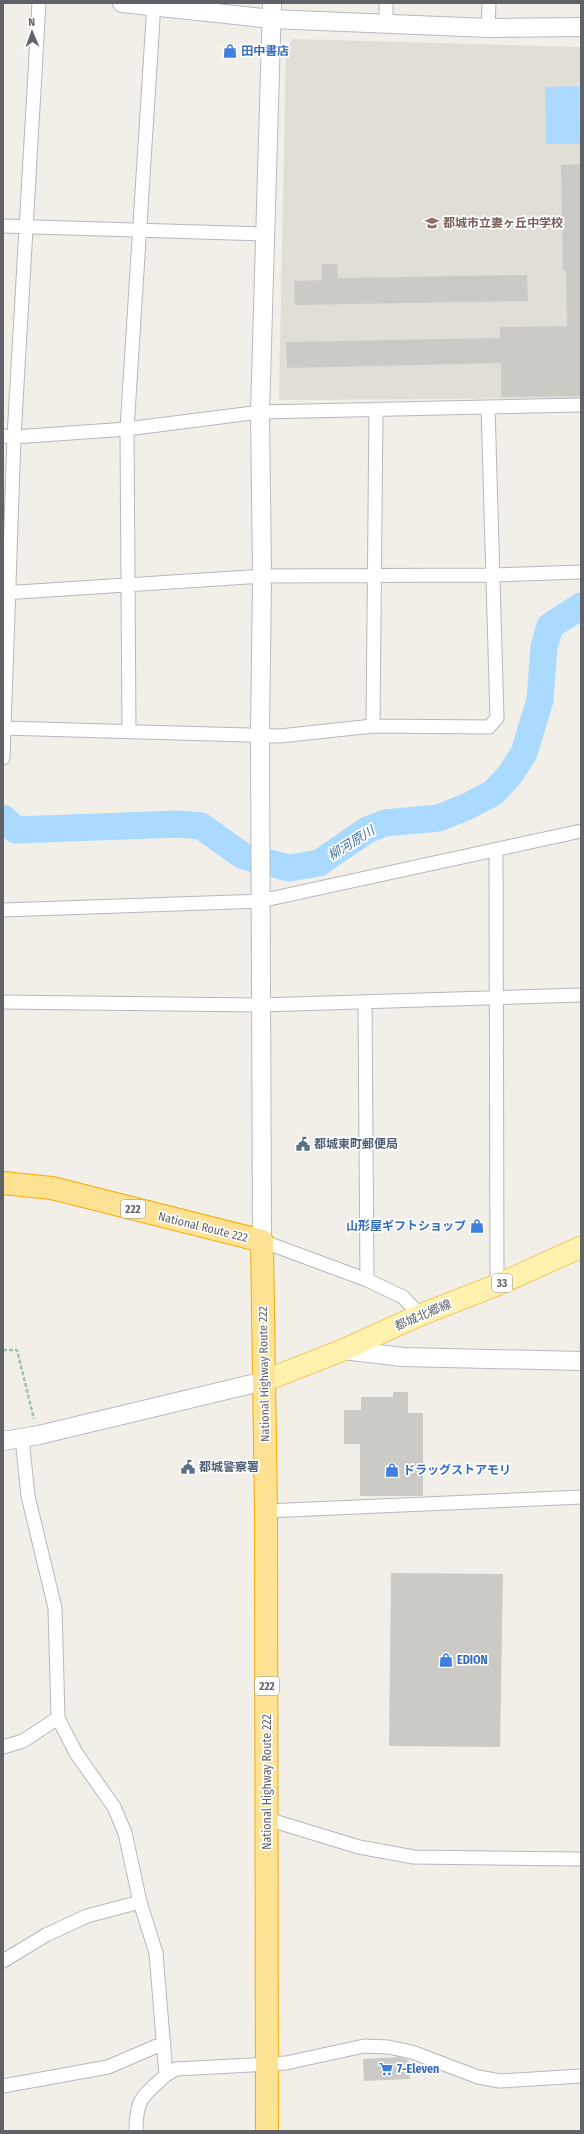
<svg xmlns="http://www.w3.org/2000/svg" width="584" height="2134" font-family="'Fira Sans Condensed','Noto Sans JP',sans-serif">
	<rect width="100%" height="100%" fill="#f1efe8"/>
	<!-- education -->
	<path fill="#e1ded6" d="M293,39L581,47V398L279,400L286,48Z"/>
	<!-- water -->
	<path fill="#aadaff" d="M579,86L580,144H546L545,87Z"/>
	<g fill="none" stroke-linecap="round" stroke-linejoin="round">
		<!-- river -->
		<path stroke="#aadaff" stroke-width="27" d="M3,818L16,830L178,824L201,826L243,856L289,868L319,863L367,830L385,823L439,818L466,807L493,793L509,776L524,753L540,700L544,647L550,626L581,606"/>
	</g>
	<!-- building -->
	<path fill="#cccac5" d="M581,164V396L501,397V363L287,368L286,342L500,338V327L567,326L566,270H563L561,165Z
		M322,264H337L338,278L527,275L528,301L295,305L294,281L322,280Z
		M393,1392H408V1413H423V1496H360V1444H344V1410H361V1397H393Z
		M391,1573L503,1574L500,1747L389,1746Z
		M399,2057L409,2060L410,2079L364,2081L363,2059Z"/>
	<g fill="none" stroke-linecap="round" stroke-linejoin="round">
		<defs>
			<path id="street" d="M386,25V3
				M488,28L489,3
				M3,226L266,234
				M3,436L14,437L127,429L260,412L581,405
				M3,593L262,576L494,575L581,572
				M373,726L376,409
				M3,728L280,736L373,726L489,727L497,718L488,407
				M129,732L127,429L154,3
				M3,758L14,437L39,3
				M496,851L497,1285
				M3,910L260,901L581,831
				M3,1002L261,1005L581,995
				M365,1003L367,1280
				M262,1241L367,1280L403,1297L420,1315
				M22,1438L28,1496L55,1608L58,1718L76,1753L114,1807L125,1833L140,1902L156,1953L166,2075L176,2069L286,2063L364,2046L388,2047L412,2052L478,2077L500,2081L581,2076
				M266,1511L581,1497
				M3,1747L23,1741L58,1718
				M267,1819L359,1847L414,1857L581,1859
				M3,1961L46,1935L87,1916L140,1902
				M3,2086L108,2067L164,2043
				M136,2131C136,2098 143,2096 166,2075"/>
			<path id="secondary" d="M122,3L272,19L488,28L581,27
				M262,1241L260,736L262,576L260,412L272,3
				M343,1350L403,1357L581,1361
				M3,1441L39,1435L264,1381"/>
			<path id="primary" d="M264,1381L343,1350L420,1315L497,1285L581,1247"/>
			<path id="highway" d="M3,1183L52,1188L262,1241L266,1511L267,2131"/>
		</defs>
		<!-- street casing -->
		<use href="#street" stroke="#b5b8bc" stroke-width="15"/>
		<!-- secondary casing -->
		<use href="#secondary" stroke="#b6babf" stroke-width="20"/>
		<!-- primary casing -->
		<use href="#primary" stroke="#f2c960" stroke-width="23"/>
		<!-- highway casing -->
		<use href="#highway" stroke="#f9ab00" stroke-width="24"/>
		<!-- path -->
		<path stroke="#9cc7a9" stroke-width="2.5" stroke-dasharray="4 2" stroke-linecap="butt" d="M3,1350H17L34,1419"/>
		<!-- street -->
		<use href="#street" stroke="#fff" stroke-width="13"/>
		<!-- secondary -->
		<use href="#secondary" stroke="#fff" stroke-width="18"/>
		<!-- primary -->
		<use href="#primary" stroke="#fff2af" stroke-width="21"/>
		<!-- highway -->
		<use href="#highway" stroke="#fde293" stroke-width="22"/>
	</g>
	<!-- icons -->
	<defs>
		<symbol id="shop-bare" viewBox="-9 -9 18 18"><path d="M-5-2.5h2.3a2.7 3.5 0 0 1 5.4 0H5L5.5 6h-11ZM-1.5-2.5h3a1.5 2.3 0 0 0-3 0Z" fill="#3f7fe0" stroke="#fff" stroke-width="2.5" paint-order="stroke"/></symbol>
		<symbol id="school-bare" viewBox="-9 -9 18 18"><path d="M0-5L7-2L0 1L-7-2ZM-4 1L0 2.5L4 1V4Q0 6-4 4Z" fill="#8d6e63" stroke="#fff" stroke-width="2.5" paint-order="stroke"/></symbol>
		<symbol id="civic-bare" viewBox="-9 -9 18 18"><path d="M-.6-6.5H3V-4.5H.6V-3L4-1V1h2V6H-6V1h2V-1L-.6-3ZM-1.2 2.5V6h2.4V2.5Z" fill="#5c6f8a" stroke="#fff" stroke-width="2.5" paint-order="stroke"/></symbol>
		<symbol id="supermarket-bare" viewBox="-9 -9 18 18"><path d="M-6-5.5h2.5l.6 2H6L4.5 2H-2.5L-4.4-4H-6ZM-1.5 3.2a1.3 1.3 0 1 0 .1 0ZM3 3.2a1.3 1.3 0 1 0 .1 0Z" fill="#3f7fe0" stroke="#fff" stroke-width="2.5" paint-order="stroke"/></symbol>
	</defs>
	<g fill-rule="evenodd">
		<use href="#shop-bare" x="220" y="41" width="20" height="20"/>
		<use href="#school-bare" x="422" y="213" width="20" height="20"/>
		<use href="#civic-bare" x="293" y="1134" width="20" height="20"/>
		<use href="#shop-bare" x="467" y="1216" width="20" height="20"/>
		<use href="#civic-bare" x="178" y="1457" width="20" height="20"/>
		<use href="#shop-bare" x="382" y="1460" width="20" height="20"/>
		<use href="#shop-bare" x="436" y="1650" width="20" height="20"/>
		<use href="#supermarket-bare" x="376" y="2059" width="20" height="20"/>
	</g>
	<g text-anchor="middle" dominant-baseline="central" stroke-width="3.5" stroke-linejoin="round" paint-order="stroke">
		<!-- shield labels -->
		<g fill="#fff" stroke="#8f9295" stroke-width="1">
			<rect x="121" y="1200" width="24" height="18" rx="3"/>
			<rect x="492" y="1274" width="20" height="18" rx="3"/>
			<rect x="255" y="1677" width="24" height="18" rx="3"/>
		</g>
		<g font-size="11" font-weight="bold" fill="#5f6368">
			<text x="133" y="1209">222</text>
			<text x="502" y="1283">33</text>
			<text x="267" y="1686">222</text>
		</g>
		<!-- shop labels -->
		<g font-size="12" font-weight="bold" fill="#366cbe" stroke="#fff" text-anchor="start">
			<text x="241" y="51">田中書店</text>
			<text x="466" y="1226" text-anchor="end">山形屋ギフトショップ</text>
			<text x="403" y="1470">ドラッグストアモリ</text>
			<text x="457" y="1660">EDION</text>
			<text x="397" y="2069">7-Eleven</text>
		</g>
		<!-- education labels -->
		<g font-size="12" font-weight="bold" fill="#785e54" stroke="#fff" text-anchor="start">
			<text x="443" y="223">都城市立妻ヶ丘中学校</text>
		</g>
		<!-- service labels -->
		<g font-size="12" font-weight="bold" fill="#4e5e75" stroke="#fff" text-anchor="start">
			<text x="314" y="1144">都城東町郵便局</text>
			<text x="199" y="1467">都城警察署</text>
		</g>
		<!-- street labels -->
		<g font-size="12" fill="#5f6368" stroke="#fff">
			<text transform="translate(203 1227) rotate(14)">National Route 222</text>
			<text transform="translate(423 1315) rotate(-23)">都城北郷線</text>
			<text transform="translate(264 1374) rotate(-91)">National Highway Route 222</text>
			<text transform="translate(267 1782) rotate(-90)">National Highway Route 222</text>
		</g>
		<!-- water labels -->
		<g font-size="13" font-style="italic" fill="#4174aa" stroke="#fff">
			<text transform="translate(351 843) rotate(-32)">柳河原川</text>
		</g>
	</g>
	<!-- border -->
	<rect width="584" height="2134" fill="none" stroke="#5f6368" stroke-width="8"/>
	<!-- north arrow -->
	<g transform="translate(32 32) rotate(358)" stroke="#ffffff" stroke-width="3" paint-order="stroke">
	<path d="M0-3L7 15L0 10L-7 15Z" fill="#5f6368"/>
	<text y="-6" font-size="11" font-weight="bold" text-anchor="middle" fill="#5f6368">N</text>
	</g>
</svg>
